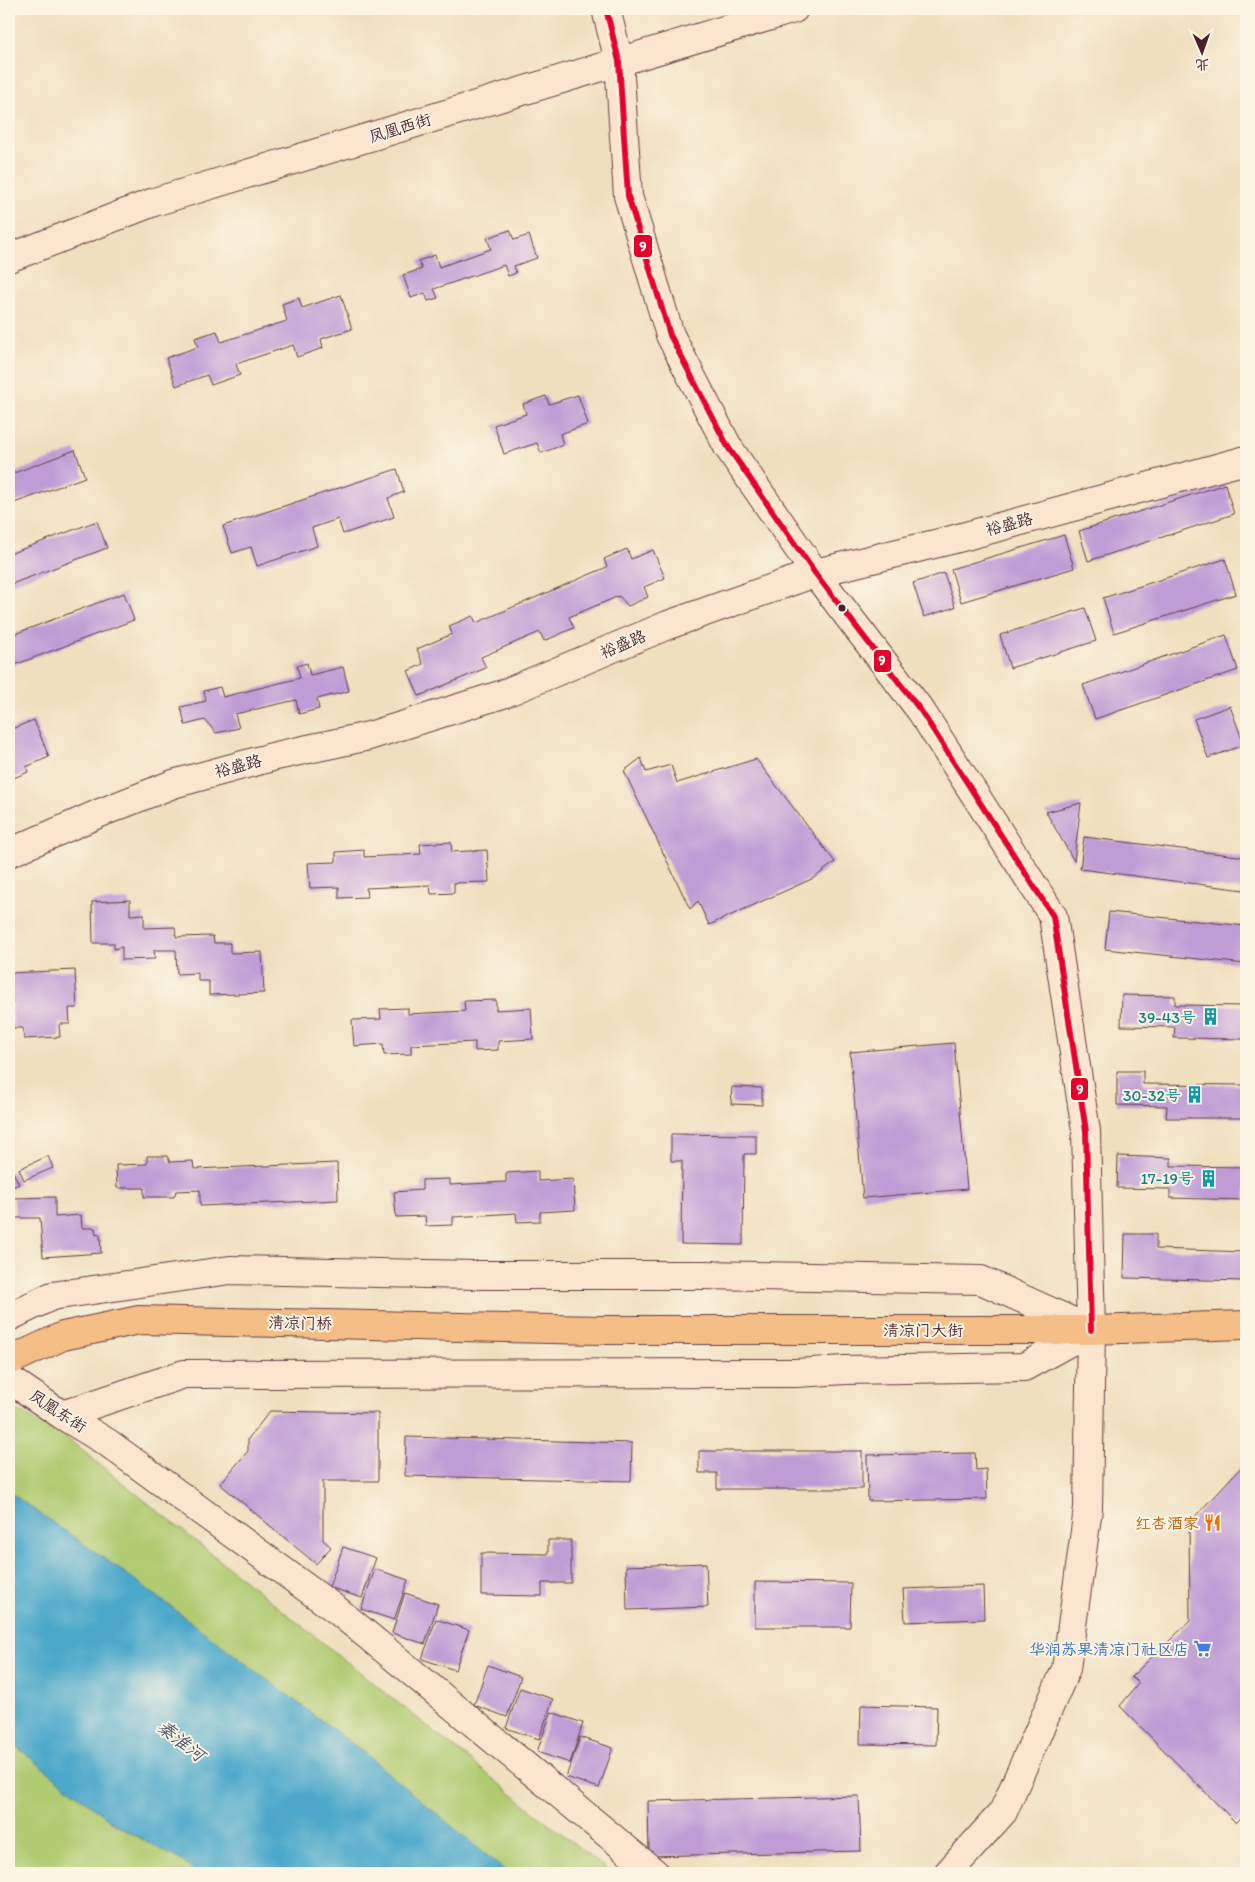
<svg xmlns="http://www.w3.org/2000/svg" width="1255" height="1882" font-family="Itim,'LXGW WenKai TC',sans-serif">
	<rect width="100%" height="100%" fill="#fcf5e5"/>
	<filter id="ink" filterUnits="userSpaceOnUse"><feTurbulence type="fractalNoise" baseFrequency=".02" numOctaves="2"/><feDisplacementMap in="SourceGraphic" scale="10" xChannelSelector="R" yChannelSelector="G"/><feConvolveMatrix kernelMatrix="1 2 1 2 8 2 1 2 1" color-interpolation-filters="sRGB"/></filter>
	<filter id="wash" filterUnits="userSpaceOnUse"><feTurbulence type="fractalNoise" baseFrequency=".0096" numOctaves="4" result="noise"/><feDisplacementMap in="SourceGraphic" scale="20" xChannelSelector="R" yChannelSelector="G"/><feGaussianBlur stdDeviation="1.12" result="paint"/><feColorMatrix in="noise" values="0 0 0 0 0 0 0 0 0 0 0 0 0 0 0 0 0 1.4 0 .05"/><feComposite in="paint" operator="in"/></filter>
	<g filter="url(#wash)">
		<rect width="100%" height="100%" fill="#efdfbe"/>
		<!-- green -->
		<path fill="#b0cb72" stroke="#7d754e" d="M9,1406L64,1436L611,1873H9Z"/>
		<!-- water -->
		<path fill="#4ca8ca" stroke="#4b647a" d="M9,1492L138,1582L359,1749L508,1873H196L182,1861L116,1825L9,1741Z"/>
		<g id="blocks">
			<!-- building -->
			<path fill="#bf9cd5" d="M510,230L514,240L529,235L537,258L514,266L516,273L508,276L504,265L434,289L438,298L428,301L425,293L411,298L403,275L422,269L418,261L435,255L439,267L491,249L487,238Z
				M341,295L352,329L321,339L323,348L297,357L293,345L236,364L240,375L211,385L207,375L176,386L166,358L198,347L195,338L217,331L221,342L287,321L282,304L299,298L302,308Z
				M578,395L588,424L560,434L563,445L541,453L537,443L504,454L494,425L526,414L523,404L546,396L549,404Z
				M75,450L85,477L9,505V475Z
				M397,469L404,492L388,498L394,517L343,534L338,519L312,528L317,546L257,566L251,547L232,553L223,526Z
				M1225,484L1234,514L1088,561L1079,531Z
				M97,521L107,548L9,585V554Z
				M1064,535L1074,568L961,602L951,569Z
				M627,549L631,559L653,550L665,578L644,587L648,597L628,606L619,596L569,617L574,628L544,641L540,632L481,657L486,668L419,696L408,671L423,664L417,649L452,634L449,626L473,616L476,623L607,567L604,559Z
				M1225,559L1236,594L1114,633L1103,598Z
				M944,573L955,607L924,617L913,583Z
				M124,593L134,620L9,667V636Z
				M1085,608L1096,641L1010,668L1000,635Z
				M1226,635L1238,670L1095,719L1083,685Z
				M307,663L310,675L343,667L349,691L317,699L319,709L299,714L296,700L235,714L239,728L216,733L205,720L185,725L181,707L206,701L204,691L220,687L223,697L300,678L297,666Z
				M1230,706L1244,745L1208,758L1194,719Z
				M34,720L49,757L26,767L28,772L9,780V730Z
				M641,758L646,772L671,765L677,783L756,759L835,862L814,878L709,925L698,901L690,909L624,771Z
				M1081,803L1074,861L1046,812Z
				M1084,837L1246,857L1244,890L1080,869Z
				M451,842L452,852L487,850L489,882L454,883V893L431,894L430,885L366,888L367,897L339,898V887L310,888L308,863L336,862V852L364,850V857L421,854L420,844Z
				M130,900V915L144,914V928L175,927L176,937L213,936L214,943H230V953L262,952L264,993L209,995V981H198V973L177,974L176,950H154L155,959L122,960V947L114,949V943H93L92,902Z
				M1109,912L1246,926V964L1105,949Z
				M75,970L77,1008H69L70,1024H59L60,1037L24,1039L23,1028H13L12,1000L9,1001V973Z
				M1122,995L1175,996V1005L1246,1006V1039L1174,1038L1175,1027L1121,1026Z
				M496,1000V1010L531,1008L533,1039L498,1041V1050L475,1051V1042L411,1045V1054L384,1055L383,1044L354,1046L352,1020L381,1019L380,1009L408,1008V1014L465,1011L464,1001Z
				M954,1043L967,1189L863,1198L850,1052Z
				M1117,1071H1143V1084L1246,1085V1118H1166L1167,1106L1117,1105Z
				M732,1087L762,1088V1105L731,1104Z
				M671,1134L756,1135V1154H744L743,1245L681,1244L682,1161H671Z
				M48,1156L53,1168L24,1180L19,1169Z
				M147,1156H167L170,1162L193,1161L194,1169L337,1163L338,1200L200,1206V1190L176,1191L174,1197H144V1188H117L116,1165L147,1164Z
				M1118,1156L1171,1158V1166L1246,1167V1200L1170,1198V1189L1117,1188Z
				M538,1171V1181L573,1179L575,1210L540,1212V1221L517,1222L516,1213L453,1217V1225L426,1226L425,1216L396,1217L394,1192L422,1190V1180L450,1179V1185L506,1182V1173Z
				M13,1172L19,1184L9,1189V1174Z
				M55,1197V1217L81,1215L82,1228H95L96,1235L100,1234L101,1253L43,1257L40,1218H15L14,1198Z
				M1125,1234H1156V1249L1246,1252V1281L1124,1278Z
				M270,1411L378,1413V1481H323V1540L331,1547L316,1564L220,1484L248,1451V1439Z
				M406,1437L632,1443L631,1481L405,1476Z
				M699,1451H862V1489H717V1473H699Z
				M975,1453L976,1470L986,1469L987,1499L868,1501L867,1455Z
				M1246,1462V1813L1236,1823L1120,1706L1139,1683L1131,1677L1190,1621L1189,1523Z
				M548,1540H571V1583H542V1596L481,1595V1553L548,1554Z
				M343,1547L376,1558L362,1598L329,1587Z
				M706,1563L708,1607L627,1610L626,1566Z
				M375,1569L408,1580L394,1620L361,1609Z
				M755,1582L851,1583L850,1627H755Z
				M983,1586L984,1619L905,1622L903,1589Z
				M405,1593L438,1604L425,1644L392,1633Z
				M436,1619L469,1630L455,1670L422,1659Z
				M488,1665L521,1677L507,1717L474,1705Z
				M520,1688L553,1699L539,1739L506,1728Z
				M861,1705L937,1707L936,1745L860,1744Z
				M551,1712L583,1723L570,1763L537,1752Z
				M580,1737L613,1748L599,1788L566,1777Z
				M859,1796L861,1851L649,1856L648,1801Z"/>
		</g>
	</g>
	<g filter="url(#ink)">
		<use href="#blocks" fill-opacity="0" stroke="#633c41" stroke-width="1"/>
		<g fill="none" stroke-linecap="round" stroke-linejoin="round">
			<defs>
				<path id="secondary" d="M606,9L619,61L628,196L670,335L728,447L815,573L921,711L1053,916L1086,1131L1091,1330L1088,1509L1066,1669L1003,1812L948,1873
					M9,258L154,202L794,9
					M9,853L100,813L173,784L276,756L369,736L503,694L668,625L815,573L951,540L1246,460
					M9,1317L52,1296L230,1270L475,1275H704L981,1280L1091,1330
					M9,1379L62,1415L108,1443L338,1611L655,1873
					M62,1415L184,1374L796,1373L845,1370L1024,1367L1091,1330"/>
				<path id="primary" d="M9,1361L63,1336L139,1320L599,1330H1091L1246,1325"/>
			</defs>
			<!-- secondary casing -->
			<use href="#secondary" stroke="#633c41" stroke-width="30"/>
			<!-- primary casing -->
			<use href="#primary" stroke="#633c41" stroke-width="30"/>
			<!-- secondary -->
			<use href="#secondary" stroke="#fbe5cf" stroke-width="28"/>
			<!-- primary -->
			<use href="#primary" stroke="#f6be87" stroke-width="28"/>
			<defs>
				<path id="bus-1" d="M606,9L619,61L628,196L670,335L728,447L815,573L921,711L1053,916L1086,1131L1091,1330"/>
			</defs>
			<!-- bus-1 casing -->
			<use href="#bus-1" stroke="#fcf5e5" stroke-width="10"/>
			<!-- bus-1 -->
			<use href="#bus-1" stroke="#e4002b" stroke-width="6"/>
		</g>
	</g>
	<!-- icons -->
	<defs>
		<symbol id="building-bare" viewBox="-9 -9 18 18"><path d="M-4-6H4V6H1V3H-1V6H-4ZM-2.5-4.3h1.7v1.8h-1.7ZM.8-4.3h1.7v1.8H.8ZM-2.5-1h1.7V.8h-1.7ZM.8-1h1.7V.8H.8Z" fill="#0f9aa8" stroke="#fcf5e5" stroke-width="2.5" paint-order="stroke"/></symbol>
		<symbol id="restaurant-bare" viewBox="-9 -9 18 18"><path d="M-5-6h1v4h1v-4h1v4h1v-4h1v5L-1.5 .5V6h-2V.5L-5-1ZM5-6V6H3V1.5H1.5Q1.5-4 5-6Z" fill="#e8710a" stroke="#fcf5e5" stroke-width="2.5" paint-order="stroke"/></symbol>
		<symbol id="supermarket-bare" viewBox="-9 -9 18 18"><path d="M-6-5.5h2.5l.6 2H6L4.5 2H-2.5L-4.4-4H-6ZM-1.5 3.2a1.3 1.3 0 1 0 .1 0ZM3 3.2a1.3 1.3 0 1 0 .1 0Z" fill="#3f7fe0" stroke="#fcf5e5" stroke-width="2.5" paint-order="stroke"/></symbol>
	</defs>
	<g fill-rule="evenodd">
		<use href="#building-bare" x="1198" y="1004" width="25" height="25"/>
		<use href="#building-bare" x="1182" y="1082" width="25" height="25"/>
		<use href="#building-bare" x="1196" y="1166" width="25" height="25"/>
		<use href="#restaurant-bare" x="1200" y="1510" width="25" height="25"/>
		<use href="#supermarket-bare" x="1190" y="1636" width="25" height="25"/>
	</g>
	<!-- markers -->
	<circle fill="#4a1f2b" stroke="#fcf5e5" stroke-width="2" cx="842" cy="608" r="4.5"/>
	<g text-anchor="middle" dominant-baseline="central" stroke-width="4" stroke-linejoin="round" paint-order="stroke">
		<!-- street labels -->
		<g font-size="16" fill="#4a1f2b" stroke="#fcf5e5">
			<text transform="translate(400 128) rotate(-17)">凤凰西街</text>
			<text transform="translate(1009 524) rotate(-15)">裕盛路</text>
			<text transform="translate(623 644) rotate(-23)">裕盛路</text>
			<text transform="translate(238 766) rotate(-15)">裕盛路</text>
			<text transform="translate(300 1323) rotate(1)">清凉门桥</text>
			<text x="923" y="1330">清凉门大街</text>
			<text transform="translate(58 1411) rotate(33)">凤凰东街</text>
		</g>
		<!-- culture labels -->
		<g font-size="16" fill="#0d838f" stroke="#fcf5e5" text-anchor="end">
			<text x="1196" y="1017">39-43号</text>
			<text x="1181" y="1095">30-32号</text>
			<text x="1194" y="1178">17-19号</text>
		</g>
		<!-- food labels -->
		<g font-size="16" fill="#c56008" stroke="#fcf5e5" text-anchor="end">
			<text x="1199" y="1523">红杏酒家</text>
		</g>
		<!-- shop labels -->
		<g font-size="16" fill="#366cbe" stroke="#fcf5e5" text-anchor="end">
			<text x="1189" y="1649">华润苏果清凉门社区店</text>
		</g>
		<!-- water labels -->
		<g font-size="18" font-style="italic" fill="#4b566b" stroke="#fcf5e5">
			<text transform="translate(181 1741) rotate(38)">秦淮河</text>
		</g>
	</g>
	<g stroke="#fcf5e5" stroke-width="2">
		<rect x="633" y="234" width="20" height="24" rx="5" fill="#e4002b"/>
		<rect x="873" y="649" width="19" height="24" rx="5" fill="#e4002b"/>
		<rect x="1070" y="1077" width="19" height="24" rx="5" fill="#e4002b"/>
	</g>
	<g font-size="14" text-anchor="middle" font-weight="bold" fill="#fff">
		<text x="643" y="251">9</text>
		<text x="882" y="665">9</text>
		<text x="1080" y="1094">9</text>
	</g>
	<!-- margin -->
	<rect width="1255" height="1882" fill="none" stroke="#fcf5e5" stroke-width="30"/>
	<!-- north arrow -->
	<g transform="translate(1202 52) rotate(178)" stroke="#fcf5e5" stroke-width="4" paint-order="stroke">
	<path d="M0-4L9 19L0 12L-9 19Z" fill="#4a1f2b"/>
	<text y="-8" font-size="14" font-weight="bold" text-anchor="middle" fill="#4a1f2b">北</text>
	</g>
</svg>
